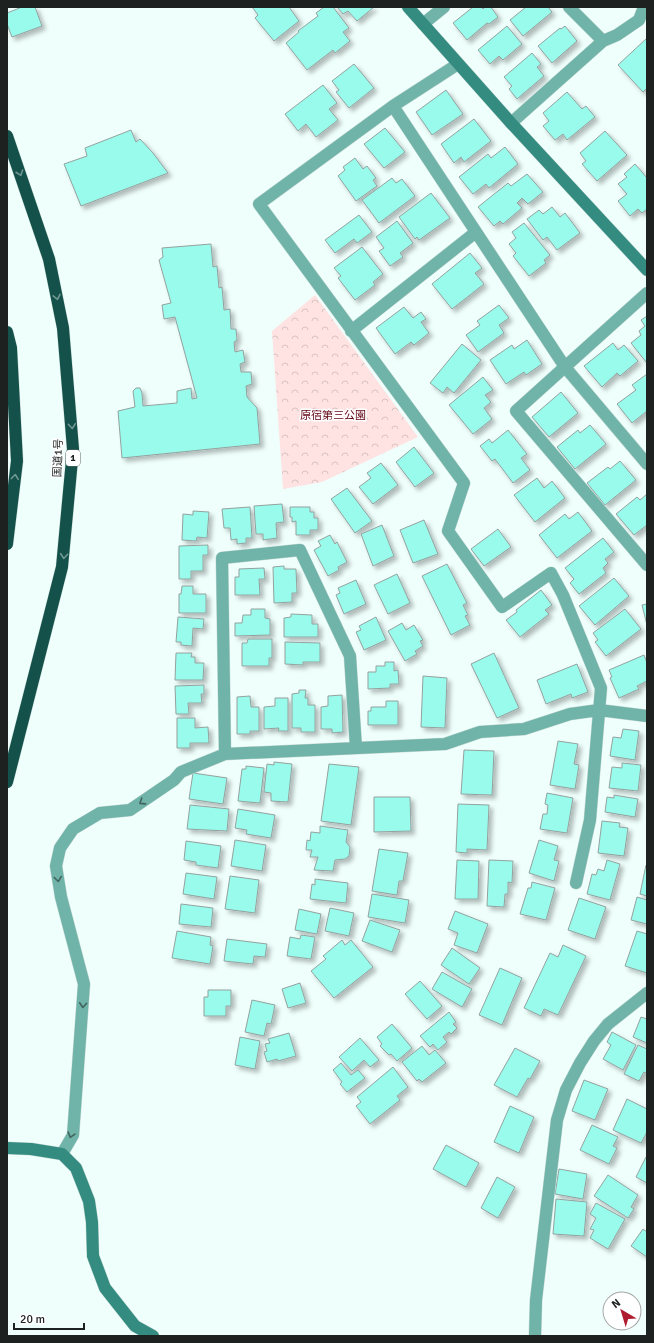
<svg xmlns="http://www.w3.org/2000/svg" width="654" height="1343" font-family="Signika,'Noto Sans JP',sans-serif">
	<defs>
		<pattern id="park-crowns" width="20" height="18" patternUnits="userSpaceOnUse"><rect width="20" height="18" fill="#fee3e2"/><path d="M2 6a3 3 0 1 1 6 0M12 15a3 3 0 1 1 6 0" fill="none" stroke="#d9c2c2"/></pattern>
		<filter id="shadow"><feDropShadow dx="3.5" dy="3.5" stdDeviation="2" flood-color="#0004"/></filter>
	</defs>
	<rect width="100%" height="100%" fill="#effffc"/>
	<!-- park -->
	<path fill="url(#park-crowns)" d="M315,295L418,437L322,482L283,489L272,331Z"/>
	<!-- building -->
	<path fill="#98fbec" stroke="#93a29f" filter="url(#shadow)" d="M22,7H35L42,26L12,37L7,24V13Z
		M252,7H289L299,21L274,41L255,18L258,15Z
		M324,7H333L349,28L343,32L350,41L335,53L333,50L307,70L286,43L299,32L298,31L318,16L316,13Z
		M337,7H374L357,21L348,11L343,14Z
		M473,7H482L483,9L485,7H491L498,17L489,24L487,23L467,40L453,23Z
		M526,7H548L552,12L523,36L510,20Z
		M507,26L522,44L503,60L499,56L490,64L478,50Z
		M565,26L577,41L552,63L538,46L560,28L561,29Z
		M647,38V88L643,92L618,65Z
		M532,53L541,64L537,67L544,76L517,99L509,89L512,86L504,77Z
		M354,64L374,88L349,108L336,92L339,90L332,81Z
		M323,85L337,103L329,109L338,120L316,137L306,124L298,131L285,114Z
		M446,90L463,114L432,135L416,112Z
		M567,92L582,109L586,106L595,117L567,140L563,134L555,140L543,126L549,121L543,113Z
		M474,119L491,141L464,162L461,157L454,163L441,144Z
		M385,128L405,152L384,168L364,144Z
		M131,130L136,142L140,139L153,153L168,173L81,206L64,164L87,156L85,148Z
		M605,131L627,155L597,181L582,164L586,161L580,153Z
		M505,147L518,164L489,188L486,184L473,194L459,177L488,154L491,158Z
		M355,158L363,169L367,166L376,178L373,180L377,186L356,201L338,176L345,170L343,167Z
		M635,164L647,178V209L642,213L638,209L630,216L618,201L627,194L618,184L627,177L624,174Z
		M527,174L543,192L528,204L522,198L517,203L522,208L503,224L500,221L494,226L478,207L508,183L511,186Z
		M392,178L396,183L402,179L415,196L379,223L362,200Z
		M431,193L450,218L419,240L417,237L415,239L399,217Z
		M552,207L560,217L565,213L580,233L557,250L547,237L543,240L527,219L539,210L543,214Z
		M359,215L372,232L357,243L354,239L335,253L325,240Z
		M397,221L413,243L400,253L403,257L390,266L379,251L384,248L376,237Z
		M524,223L550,255L544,260L546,263L529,276L513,256L516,253L509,244L516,238L512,232Z
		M211,244L213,267L217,266L219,288L222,287L224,310L230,309L231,329H236L237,340L234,342L235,352L243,350L245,362L240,364L241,372H251L252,384L246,386L247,397L257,408L260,444L122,458L118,411L135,407L133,391L136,388H140L142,393L143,406L177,403V391L191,388L192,399L197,398L175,317L164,319L162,305L171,303L159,260L163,257L162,248Z
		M362,247L383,274L373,282L375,285L355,300L338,278L341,276L334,268Z
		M470,253L482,268L475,273L484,284L452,309L432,284Z
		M499,305L509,318L499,325L504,333L478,352L466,335L480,325L477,321Z
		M404,307L413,318L421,312L426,319L421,322L429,333L414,345L411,342L395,354L376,328Z
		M647,316V361L646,362L631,343L641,335L639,331L645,326L641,320Z
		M527,340L542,364L526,375L524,372L506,384L490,360L512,345L514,349Z
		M613,343L618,350L624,345L638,361L620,376L617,373L602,387L584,366Z
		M462,344L481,360L454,393L447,387L443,393L430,383Z
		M647,374V411L632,423L617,404L636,390L632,385Z
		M483,377L493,390L485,395L491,402L484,408L492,419L473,434L449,405Z
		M561,392L578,413L549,437L532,417Z
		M590,425L606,444L575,469L557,447L578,430L580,433Z
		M508,430L527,454L521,458L530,470L513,483L495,459L492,461L480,446L489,439L492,443Z
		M414,447L434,473L415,487L396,462Z
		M620,461L636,480L605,505L587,483L608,467L610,469Z
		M381,463L398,485L373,504L359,487L371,478L367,473Z
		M537,478L544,488L552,481L565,498L535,522L514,495Z
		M347,488L372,521L355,533L331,499Z
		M647,494V525L634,535L616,514L637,497L640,500Z
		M282,504L284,522L276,523L277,538L263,540V534H256L254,506Z
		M250,507L252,538H246V543L237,544V539L231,540L230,528H224L222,509Z
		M290,507H310V512H314V518H318V530H310V535H296V521L292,522V517H290Z
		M193,511L209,512L207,538L197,537L196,541L182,540L183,514L193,515Z
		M578,512L592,531L557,558L539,535L565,514L569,519Z
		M424,520L438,554L413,563L400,530Z
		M382,525L394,556L373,566L361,534Z
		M498,529L511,547L484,566L471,549Z
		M330,535L335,544L337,542L347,562L338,567L339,570L328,576L314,550L321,546L318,541Z
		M603,538L614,552L605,559L608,563L603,568L606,573L579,594L570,583L574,579L565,568Z
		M208,545V555H203V571H191V579H179V546Z
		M447,564L467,603L463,605L468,615L465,616L470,625L451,635L422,576Z
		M284,566V569H296L297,593H292V602L274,603L273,567Z
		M264,568L265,579H259L260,595H235V577H239V569Z
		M397,574L410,603L388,614L374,585Z
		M614,578L629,596L595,625L579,606Z
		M356,580L366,604L344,614L336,595L340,593L338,588Z
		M182,586H193V594H206V613H179V594H181Z
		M541,590L552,605L545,610L549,614L520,637L506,620L517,612L516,610Z
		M647,604V625L642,605Z
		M251,609H265V618L270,619V635L235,636V623H242L243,615H251Z
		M625,609L641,629L606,656L595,642L598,640L593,633Z
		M291,614L312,615V624H318V637H284V618L291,617Z
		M178,617L204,619L203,629L193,628L192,646L181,645V642H176Z
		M376,617L386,640L364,650L356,632L361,630L359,626Z
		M402,623L406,630L414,625L423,640L420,641L423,646L415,651L417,654L405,661L388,631Z
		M248,639H272V658H269V666H242V643H247Z
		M285,642L320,643V662H303V665L285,664Z
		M176,653H192L191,657H195V663H204L203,680H175Z
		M494,653L519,708L497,718L471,664Z
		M644,655L647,663V681L637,686L639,689L619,698L610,678L612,677L609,670Z
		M385,662H394V671L398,670L399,684H390V688L368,689V672H376V666H385Z
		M577,664L588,692L572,698L571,694L546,704L537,680Z
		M423,676L447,678L445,728L421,727Z
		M204,685V694H201L202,703H188L189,714H176L175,686Z
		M299,690H306L305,698H308V705H315V732H301V728H292V694L299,693Z
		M342,695L343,732L332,733V729H321V707L328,706V696Z
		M250,696L251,707H259V731H250V734H237V697Z
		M275,698H288V731H278L279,728L264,729V707L275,706Z
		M386,701H398V725H368V711H371V707H386Z
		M177,718H195V728L208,727L209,743H190V748H177Z
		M623,729L639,731L635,760L610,756L613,737L621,738Z
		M558,741L578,744L574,764L579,765L575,789L550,785Z
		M464,750L494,751L492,795L461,794Z
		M274,762L292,764L288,802L271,801V793L264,792L267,764L274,765Z
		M622,763L641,765L638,791L609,788L612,767L622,768Z
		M329,764L359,767L351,825L321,821Z
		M246,766L264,768L260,803L238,801L242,769H246Z
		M193,773L227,778L223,804L189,799Z
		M547,793L573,798L567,833L540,829L543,814H547L548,805L545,804Z
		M614,795L638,799L635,817L605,812L607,797L614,798Z
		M374,797H410L411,831L374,832Z
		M458,804L489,805L487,850L467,849V853L456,852Z
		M190,805L229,809L227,831L187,829Z
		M238,809L275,815L271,838L246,834L247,830L235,828Z
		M602,821L620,823L619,827L628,828L624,856L598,853Z
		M320,826L348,830L346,842L350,847L349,856L345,859L335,860L333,871L314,870L318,857H310L312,850H306L307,840L310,841L311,832L320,833Z
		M235,840L266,845L262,871L231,866Z
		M539,840L558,846L554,860L559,861L554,881L529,873Z
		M186,841L221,846L218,868L196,865V862L184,860Z
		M379,849L408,853L403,881H399L397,895L372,891Z
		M457,860L479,861L478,899H455Z
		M489,860L513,861L512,883L508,882V894H505L504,907L487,906Z
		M607,860L620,864L610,900L587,894L592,874L596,875L598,869L604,871Z
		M646,865L647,866V896L640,894Z
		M186,873L217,877L214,899L183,894Z
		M230,876L259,880L255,913L225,909Z
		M315,879L348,883L346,903L310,899L312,884L315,885Z
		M532,882L555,888L546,920L520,914L528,888H531Z
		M372,894L409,900L405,923L368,917Z
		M637,897L647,900V924L631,920Z
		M579,898L606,907L595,939L568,930Z
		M181,904L213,908L211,927L179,924Z
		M330,908L354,913L349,936L325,931Z
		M299,909L321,914L317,934L295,930Z
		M455,911L488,924L477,953L454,945L458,933L448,929Z
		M370,920L400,930L392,952L362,941Z
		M177,931L211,937L210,945L213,946L210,964L172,958Z
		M637,931L647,934V973L625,966Z
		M301,935L315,937L311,959L287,956L290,937L300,939Z
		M227,939L267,944L265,957L254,956L253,964L224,961Z
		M342,940L345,945L351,940L373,967L334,998L311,971L326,959L323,956Z
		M563,945L586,956L558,1015L544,1009L541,1016L524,1008L550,953L558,957Z
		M452,948L480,968L469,984L441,965Z
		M500,968L522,978L502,1025L479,1015Z
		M442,972L472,989L462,1007L432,989Z
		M420,981L442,1006L427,1019L405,994Z
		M300,983L306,1003L288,1008L282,989Z
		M208,990H231V1006H226V1016H204V997H208Z
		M252,1000L275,1005L271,1024L267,1023L264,1036L245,1032Z
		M449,1012L456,1022L453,1024L457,1028L451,1034L449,1032L443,1037L447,1042L438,1050L433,1044L430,1047L420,1036Z
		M641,1017L647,1019V1043L633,1037Z
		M392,1024L412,1048L397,1061L391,1054L389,1055L380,1046L382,1044L377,1037Z
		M612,1032L636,1045L623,1070L603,1059L611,1045L607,1042Z
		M289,1033L296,1056L278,1061L277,1059L267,1062L264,1052L267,1051L265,1044L270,1043L268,1039Z
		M240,1037L260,1041L255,1069L235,1065Z
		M360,1038L379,1060L370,1067L364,1060L352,1071L339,1057Z
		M638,1045L647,1049V1072L646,1073L644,1072L639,1081L624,1074Z
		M422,1046L429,1055L435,1050L446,1063L422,1082L419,1079L417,1081L402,1062Z
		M515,1048L540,1061L530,1079L528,1078L517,1097L494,1085Z
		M341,1063L351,1075L358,1070L365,1078L347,1092L340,1084L342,1082L333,1070Z
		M393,1067L408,1087L397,1096L400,1100L370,1124L356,1106L361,1102L357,1097Z
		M584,1080L608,1089L595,1120L572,1111Z
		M627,1099L647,1109V1132L641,1143L613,1130Z
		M510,1106L534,1117L519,1153L494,1142Z
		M592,1125L618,1137L613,1146L617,1148L609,1164L580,1150Z
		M446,1145L479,1163L466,1187L433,1169Z
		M646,1157L647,1158V1183L636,1177Z
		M559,1169L587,1174L583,1199L555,1194Z
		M608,1175L638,1195L631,1207L634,1209L628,1218L594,1196Z
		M497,1177L515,1187L498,1218L481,1208Z
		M556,1199L587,1202L584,1236L553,1234Z
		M596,1203L625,1219L608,1249L590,1238L594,1230L590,1229L596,1218L590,1214Z
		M643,1229L647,1232V1257L631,1246Z"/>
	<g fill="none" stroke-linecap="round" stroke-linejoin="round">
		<defs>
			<path id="street" d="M569,7L603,41
				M423,24L444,7
				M458,64L393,106L259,204L464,483L448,531L502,607L551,573L563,595L601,688L590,820L576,883
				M393,106L565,367L647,464
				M511,123L603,41L617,35L639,20L644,7
				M647,293L516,411L647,565
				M351,331L476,232
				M225,754L222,558L300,550L350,656L356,748
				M62,1154L73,1135L84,984L61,897L56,866L60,848L73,829L100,813L130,810L174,780L181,772L225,754L445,744L480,732L524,729L570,714L599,710L647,716
				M535,1336L536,1300L557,1120L566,1090L580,1063L594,1041L608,1024L647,993"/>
			<path id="secondary" d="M408,7L511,123L647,270
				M7,1148L31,1149L62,1154L76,1168L89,1201L92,1222L93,1256L105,1288L135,1326L153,1336"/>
			<path id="highway" d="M7,136L49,259L63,328L73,449L62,567L7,782
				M7,332L11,348L17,461L7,544"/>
		</defs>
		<!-- street casing -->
		<use href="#street" stroke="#cddcd9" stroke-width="13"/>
		<!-- secondary casing -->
		<use href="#secondary" stroke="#cddcd9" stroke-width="13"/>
		<!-- highway casing -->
		<use href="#highway" stroke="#cddcd9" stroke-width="13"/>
		<!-- street -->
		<use href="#street" stroke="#70b4a9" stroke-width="12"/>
		<!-- secondary -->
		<use href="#secondary" stroke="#348c81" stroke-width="12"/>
		<!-- highway -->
		<use href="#highway" stroke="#13514a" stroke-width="12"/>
	</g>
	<!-- one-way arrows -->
	<defs><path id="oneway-chevron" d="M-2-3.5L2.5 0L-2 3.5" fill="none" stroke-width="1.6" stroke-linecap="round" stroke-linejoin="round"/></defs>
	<g stroke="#719792">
		<use href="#oneway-chevron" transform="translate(20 173) rotate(71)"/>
		<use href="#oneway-chevron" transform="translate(57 297) rotate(78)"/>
		<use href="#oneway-chevron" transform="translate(72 426) rotate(85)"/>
		<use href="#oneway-chevron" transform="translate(15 477) rotate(-83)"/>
		<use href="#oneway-chevron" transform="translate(64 556) rotate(95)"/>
	</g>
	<g stroke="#42645e">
		<use href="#oneway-chevron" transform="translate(142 802) rotate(147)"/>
		<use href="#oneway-chevron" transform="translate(58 879) rotate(82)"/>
		<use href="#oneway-chevron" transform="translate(83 1005) rotate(94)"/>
		<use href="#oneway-chevron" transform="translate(71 1135) rotate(106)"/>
	</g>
	<g text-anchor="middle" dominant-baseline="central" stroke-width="3" stroke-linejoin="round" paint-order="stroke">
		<!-- shield labels -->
		<rect fill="#fff" stroke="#616464" stroke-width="1" x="66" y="450" width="14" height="16" rx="3"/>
		<g font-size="10" font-weight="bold" fill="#1d2221">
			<text x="73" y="458">1</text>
		</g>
		<!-- park labels -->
		<g font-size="11" fill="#600010" stroke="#fff">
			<text x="333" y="415">原宿第三公園</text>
		</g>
		<!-- street labels -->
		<g font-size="11" fill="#1d2221" stroke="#fff">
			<text transform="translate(58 458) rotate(-88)">国道1号</text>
		</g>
	</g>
	<!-- border -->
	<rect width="654" height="1343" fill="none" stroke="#1d2221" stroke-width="16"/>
	<!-- north arrow -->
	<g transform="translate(622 1311) rotate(322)"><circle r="19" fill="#ffffff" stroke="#a5a7a6"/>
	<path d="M0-3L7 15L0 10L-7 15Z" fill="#af1c30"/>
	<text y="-6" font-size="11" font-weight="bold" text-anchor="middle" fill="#1d2221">N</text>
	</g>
	<!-- scale -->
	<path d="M14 1323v6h70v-6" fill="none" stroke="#1d2221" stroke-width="2"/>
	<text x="20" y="1323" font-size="12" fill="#1d2221" stroke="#ffffff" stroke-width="3" paint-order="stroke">20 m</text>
</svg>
